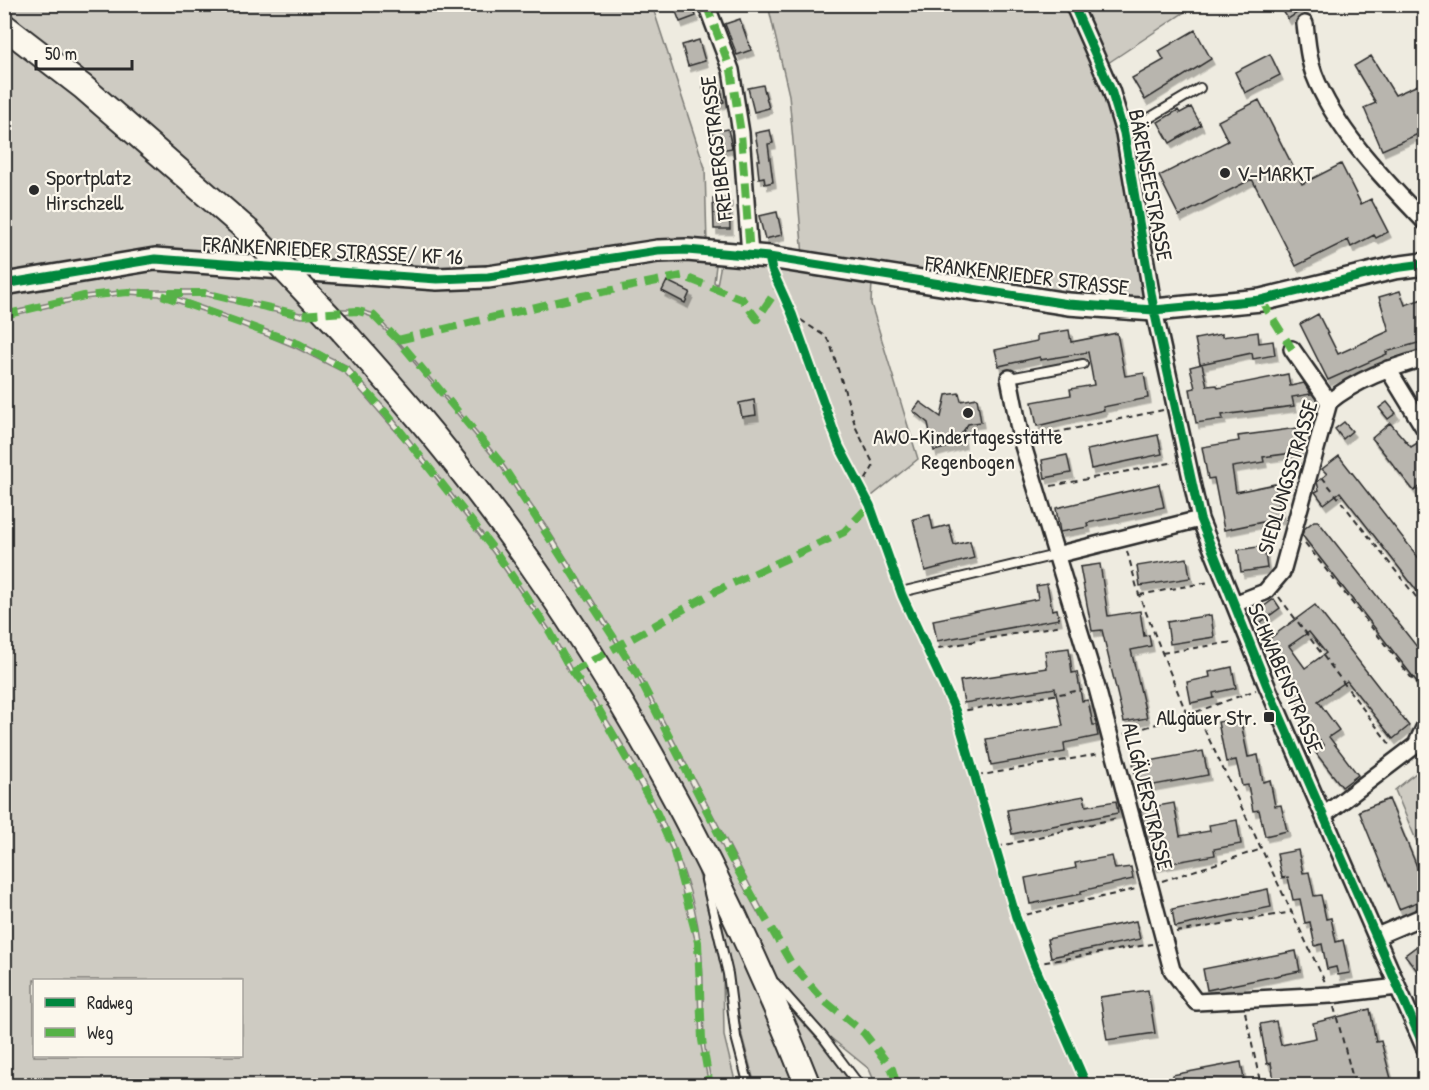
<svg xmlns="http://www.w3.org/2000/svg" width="1429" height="1090" viewBox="0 0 1429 1090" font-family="'Patrick Hand',sans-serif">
	<defs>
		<filter id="shadow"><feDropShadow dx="3" dy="5.5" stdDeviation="0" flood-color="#0004"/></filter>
	</defs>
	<rect width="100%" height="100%" fill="#eeebe0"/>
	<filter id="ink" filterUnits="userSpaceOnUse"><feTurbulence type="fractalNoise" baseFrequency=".0167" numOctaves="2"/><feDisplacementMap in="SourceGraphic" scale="12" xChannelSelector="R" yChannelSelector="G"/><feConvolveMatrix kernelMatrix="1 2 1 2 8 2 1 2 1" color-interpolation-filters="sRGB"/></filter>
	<g filter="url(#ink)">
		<path fill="#cecbc2" stroke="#7c7b76" stroke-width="1.5" fill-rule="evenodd" d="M4 5H652L705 168 707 245 487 272 297 264 254 223 5 17Z
			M768 5H1069L1097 69 1120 134 1151 305 1069 298 803 256 789 95Z
			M1077 5H1195L1105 65Z
			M4 39 77 95 265 261 5 278Z
			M717 257 714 282 717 285 722 258 769 266 776 288 791 315 838 446 866 501 899 593 951 709 974 777 1013 917 1030 965 1083 1085H876L869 1069 826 1034 761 959 695 816 413 394 343 314 358 312 372 317 397 342 499 464 635 672 730 862 760 917 765 914 636 668 548 529 501 461 375 314 357 309H338L304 273 437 285 615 261Z
			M155 264 273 272 313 312 300 313 203 290H129L84 295 5 313V289Z
			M773 266 872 281 871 304 918 459 868 499 840 445 793 314 779 287Z
			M128 294 159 296 225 319 296 348 345 373 432 473 493 553 548 633 569 673 597 710 652 809 672 852 696 943 700 1040 709 1085H5V317L84 299ZM34 980H242V1056H34Z
			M171 295H202L301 318 316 317 398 403 588 660 572 670 551 631 496 551 387 410 348 366 299 342Z
			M590 664 695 857 723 975 724 1036 736 1085H712C709 1069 704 1052 704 1036 702 1004 705 972 700 940 689 851 628 744 575 673Z
			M1422 768 1424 771V859L1395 790Z
			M717 895 801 1085H755L742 1036Z
			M784 1002 819 1041 853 1085H815Z"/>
		<path fill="#b8b5ae" stroke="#2b2b2b" stroke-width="1.5" fill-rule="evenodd" filter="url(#shadow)" d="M673 4H691L696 16 680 22Z
			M1279 4H1311L1288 19Z
			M740 19 751 50 737 55 725 24Z
			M1195 30 1211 59 1145 100 1132 78 1164 60 1159 51Z
			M699 40 705 61 688 66 682 45Z
			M1270 54 1280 75 1245 93 1235 72Z
			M1371 56 1395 95 1425 82V131L1382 150 1364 108 1376 103 1354 66Z
			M719 83 724 102 708 107 703 87Z
			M763 85 769 108 754 112 748 88Z
			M1259 100 1302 184 1341 164 1361 204 1371 199 1388 232 1376 238 1374 235 1351 247 1348 240 1296 266 1252 179 1179 216 1159 176 1228 141 1218 121Z
			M1191 107 1201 125 1170 143 1158 122 1178 110 1180 113Z
			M728 129 732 148 716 151 712 132Z
			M770 130 773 143 768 144 773 182 765 184 764 177 759 178 757 160H760L755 133Z
			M729 197 730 229H714L713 198Z
			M777 212 782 235 765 239 759 216Z
			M667 281 690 292 685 303 662 291Z
			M1400 291 1405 305 1425 298V341L1386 352 1387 354 1328 380 1300 324 1318 314 1338 354 1389 331 1379 297Z
			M1069 330 1071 342 1117 333 1125 376 1144 373 1148 398 1103 407 1104 410 1037 426 1032 402 1071 395 1070 389 1094 385 1088 352 1040 360V357L999 366 995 350 1037 341V335Z
			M1258 332 1259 343 1273 341 1275 355 1253 359 1252 353 1200 364 1195 339 1222 334V337Z
			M1202 364 1207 386 1217 385 1218 388 1288 374 1290 386 1304 383 1311 394 1292 397 1294 406 1222 415 1223 419 1196 423 1190 389 1195 388 1190 367Z
			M959 393 961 401 977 398 981 422 968 424 962 433 963 443 934 451 928 423 913 411 920 402 941 417 946 395Z
			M754 400 756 415 742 417 739 403Z
			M1387 402 1396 413 1388 419 1379 408Z
			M1344 422 1352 431 1343 439 1335 429Z
			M1390 423 1411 447 1425 438V483L1414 491 1372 438Z
			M1297 428 1300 452 1263 457 1264 462 1232 467 1236 492 1275 484 1282 518 1224 530 1214 478 1208 479 1202 447 1239 441 1238 436Z
			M1158 435 1162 454 1091 469 1087 450Z
			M1067 455 1071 473 1045 478 1042 460Z
			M1339 456 1425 566V601L1340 492 1324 504 1315 492 1319 490 1317 482 1327 474 1322 469Z
			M1159 484 1164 507 1087 523 1088 527 1060 532 1056 508Z
			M930 515 933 529 949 525 954 545 970 541 974 558 925 571 913 519Z
			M1314 521H1318L1425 657V692L1302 535 1304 529Z
			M1264 546 1267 568 1241 572 1238 550Z
			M1187 558 1190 578 1140 586 1137 566Z
			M1100 564 1108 616 1140 611 1144 636 1149 635 1151 646 1131 650 1147 718 1124 722 1102 630 1092 631 1080 567Z
			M1047 584 1052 610 1057 609 1059 619 937 641 933 620 1038 599 1036 586Z
			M1274 599 1280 608 1258 624 1252 615Z
			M1315 605 1409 726 1393 739 1347 681 1318 701 1339 730 1329 737 1358 775 1342 787 1315 752 1324 746 1302 716 1305 714 1285 683 1290 679 1265 642ZM1309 632 1326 653 1305 668 1289 646Z
			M1211 615 1214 637 1170 644 1167 622Z
			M1069 648 1072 673 1077 672 1082 701 1088 700 1093 725H1096L1098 736 1064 743 1065 752 991 765 986 739 1063 726 1055 688 964 703 960 681 1047 668 1045 651Z
			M1232 667 1236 688 1213 693 1214 698 1191 703 1187 682 1210 677 1209 672Z
			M1240 718 1248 757 1258 755 1263 782 1270 780 1275 806 1281 805 1287 831 1265 836 1259 810 1253 811 1248 785 1242 786 1236 760 1226 762 1218 722Z
			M1203 751 1208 775 1138 788 1133 764Z
			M1084 796 1086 806 1116 801 1118 813 1012 834 1007 810Z
			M1389 799 1425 886V899L1399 909 1359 811Z
			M1174 803 1180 836 1210 831 1209 825 1237 820 1241 844 1214 849 1215 855 1154 866 1140 809Z
			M1298 850 1303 873 1309 872 1314 896 1321 895 1326 919 1331 918 1336 942 1343 940 1350 973 1338 975 1336 967 1327 969 1322 944 1315 946 1310 922 1305 923 1300 899 1293 900 1288 877 1282 878 1277 854Z
			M1112 856 1115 869 1131 867 1133 879 1081 891V894L1030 904 1025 878 1076 868 1075 863Z
			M1268 889 1271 907 1175 927 1172 909Z
			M1136 921 1140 939 1051 957 1047 939Z
			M1425 940V981L1405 955Z
			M1296 951 1300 971 1207 990 1203 969Z
			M1148 990 1155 1033 1107 1040 1100 997Z
			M1370 1009 1376 1042 1381 1041 1393 1086H1275L1271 1063 1267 1064 1260 1024 1276 1021 1281 1045 1316 1038 1313 1023Z
			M1241 1062 1245 1086H1174L1172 1075Z"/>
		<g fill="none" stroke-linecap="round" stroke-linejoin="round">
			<defs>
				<path id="lane" d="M1124 133 1200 88
					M1009 378 1083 364
					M901 592 1056 555
					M706 880 728 974 736 1037 749 1086
					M775 983 823 1037 860 1086"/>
				<path id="street" d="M706 4 731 70 741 133 750 255
					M1073 4 1111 90 1124 133 1154 310 1200 519 1267 686 1424 1047
					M1305 24C1307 40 1308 58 1314 74 1336 131 1383 178 1424 221
					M1292 349 1329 402
					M1388 369 1424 428
					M1009 378 1021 439 1097 688 1172 970 1196 1002 1331 995 1397 987
					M1056 555 1200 519
					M1234 604 1265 592 1282 572 1329 402C1357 379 1390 368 1424 358
					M1324 815 1416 745 1424 728
					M1377 936 1424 916"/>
				<path id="secondary" d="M4 284 155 259 437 279 488 277 658 251 687 250 769 257 1068 304 1154 310 1261 300 1394 268 1424 264"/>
				<path id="primary" d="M4 26 83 87 247 230
					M343 331C383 376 423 421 460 469 607 655 721 865 808 1086"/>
			</defs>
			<use href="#lane" stroke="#2b2b2b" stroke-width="12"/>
			<use href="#street" stroke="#2b2b2b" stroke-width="20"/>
			<use href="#secondary" stroke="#2b2b2b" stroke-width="26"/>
			<use href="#primary" stroke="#2b2b2b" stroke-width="28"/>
			<path stroke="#2b2b2b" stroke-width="2" stroke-dasharray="6 4.5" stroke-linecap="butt" d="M792 314 826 337 831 346 856 428 874 465 861 488
				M1034 437 1163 410
				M1322 477 1424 607
				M1051 486 1175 462
				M1305 543 1424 694
				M1127 551 1139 595 1187 715
				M1139 595 1209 582
				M1279 597 1391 746
				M928 650 1062 625
				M1162 653 1233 642
				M956 712 1082 690
				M1196 712 1256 690
				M1124 734 1196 712 1325 982
				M977 776 1099 754
				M997 847 1117 818
				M1162 881 1262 849
				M1016 917 1136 889
				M1176 932 1292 912
				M1034 964 1152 944
				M1334 1007 1355 1086
				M1245 1012 1261 1086"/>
			<use href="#lane" stroke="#fbf7ec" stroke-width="8"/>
			<use href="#street" stroke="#fbf7ec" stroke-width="15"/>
			<use href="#secondary" stroke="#fbf7ec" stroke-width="21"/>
			<use href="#primary" stroke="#fbf7ec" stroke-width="24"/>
			<defs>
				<path id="primary-bridge" d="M247 230 343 331"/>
			</defs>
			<use href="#primary-bridge" stroke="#2b2b2b" stroke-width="28" stroke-linecap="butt"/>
			<use href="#primary-bridge" stroke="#fbf7ec" stroke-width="24"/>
			<path stroke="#56b246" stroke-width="8" stroke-dasharray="15 8" stroke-linecap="butt" d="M706 4 731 70 741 133 750 255
				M168 293H204L301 315 358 311 373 315 398 340 500 462 636 672 733 862 791 963 822 999 864 1033 892 1069 897 1086
				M1261 300 1292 349
				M4 315 84 296 129 292 159 294 299 344 347 370 386 413 495 551 550 632 572 672 598 708 655 809 674 852 698 942 702 1040 710 1086
				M398 340 582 296 682 276 742 299 757 319 778 288
				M572 672 716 591 844 532 870 505"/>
			<defs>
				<path id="cycleway" d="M1073 4 1111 90 1124 133 1154 310 1200 519 1267 686 1424 1047
					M769 257 772 270 792 314 839 446 870 505 902 595 956 712 1016 917 1034 964 1087 1086
					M4 284 155 259 437 279 488 277 658 251 687 250 769 257 1068 304 1154 310 1261 300 1394 268 1424 264"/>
			</defs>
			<use href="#cycleway" stroke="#fbf7ec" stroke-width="13"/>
			<use href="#cycleway" stroke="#00873e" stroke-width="9"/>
		</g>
	</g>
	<g fill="#2b2b2b" stroke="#fbf7ec" stroke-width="2">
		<circle cx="1225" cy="173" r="6"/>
		<circle cx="34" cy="190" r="6"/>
		<circle cx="968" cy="413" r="6"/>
		<rect x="1263" y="711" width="12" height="12" rx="3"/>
	</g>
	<g text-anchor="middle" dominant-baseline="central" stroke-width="4.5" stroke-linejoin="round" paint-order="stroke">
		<g font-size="22" fill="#2b2b2b" stroke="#fbf7ec">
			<text transform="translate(716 148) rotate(-97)">FREIBERGSTRASSE</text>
			<text transform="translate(1151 185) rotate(79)">BÄRENSEESTRASSE</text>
			<text transform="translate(333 250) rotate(3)">FRANKENRIEDER STRASSE/ KF 16</text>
			<text transform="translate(1027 275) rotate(7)">FRANKENRIEDER STRASSE</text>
			<text transform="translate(1287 477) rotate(-73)">SIEDLUNGSSTRASSE</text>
			<text transform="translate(1286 678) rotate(67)">SCHWABENSTRASSE</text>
			<text transform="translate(1148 796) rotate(76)">ALLGÄUERSTRASSE</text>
		</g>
		<g font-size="22" fill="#2b2b2b" stroke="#fbf7ec" text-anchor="start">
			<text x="1237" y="173">V-MARKT</text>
			<text x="46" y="177">Sportplatz<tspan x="46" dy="25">Hirschzell</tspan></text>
			<text x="968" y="436" text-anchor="middle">AWO-Kindertagesstätte<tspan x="968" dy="25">Regenbogen</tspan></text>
			<text x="1257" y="717" text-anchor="end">Allgäuer Str.</text>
		</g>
	</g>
	<rect width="1429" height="1090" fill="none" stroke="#fbf7ec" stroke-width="24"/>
	<rect x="12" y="12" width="1405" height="1066" fill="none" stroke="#2b2b2b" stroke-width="2" filter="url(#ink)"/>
	<rect x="33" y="979" width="210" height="78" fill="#fbf7ec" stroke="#a8a59f" stroke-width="1.5"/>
	<rect x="45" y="998" width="30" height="9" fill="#00873e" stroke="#a8a59f" stroke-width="1.5"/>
	<text x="87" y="1009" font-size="18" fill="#2b2b2b">Radweg</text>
	<rect x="45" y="1028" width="30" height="9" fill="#56b246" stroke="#a8a59f" stroke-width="1.5"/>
	<text x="87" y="1039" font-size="18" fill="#2b2b2b">Weg</text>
	<path d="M36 60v9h96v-9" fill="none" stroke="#2b2b2b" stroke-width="3"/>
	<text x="45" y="60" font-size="18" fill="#2b2b2b" stroke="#fbf7ec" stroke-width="4.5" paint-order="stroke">50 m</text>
</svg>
